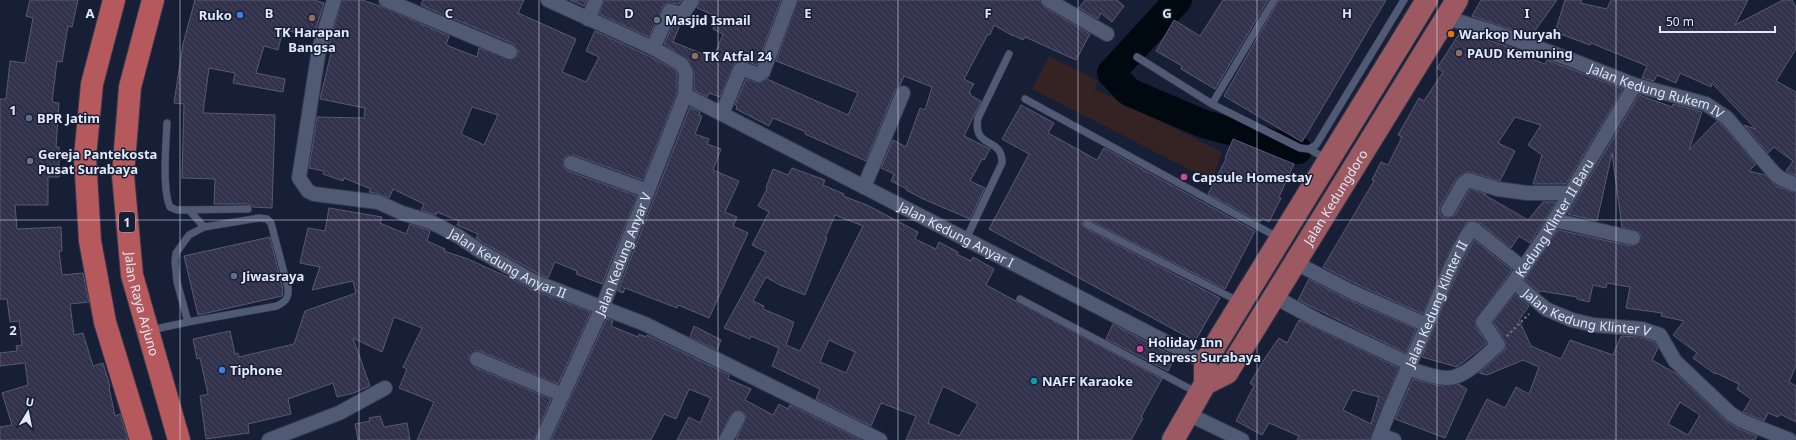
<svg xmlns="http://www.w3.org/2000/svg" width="1796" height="440" viewBox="0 0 1796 440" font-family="'Noto Sans',sans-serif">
	<defs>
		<pattern id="building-back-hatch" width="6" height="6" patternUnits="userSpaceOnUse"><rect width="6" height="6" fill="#32324c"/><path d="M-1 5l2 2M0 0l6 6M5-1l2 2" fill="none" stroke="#46465e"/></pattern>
	</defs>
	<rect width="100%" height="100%" fill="#171f36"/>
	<path fill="#352222" d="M1049 56 1098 81 1095 89 1222 152 1212 181 1032 89Z"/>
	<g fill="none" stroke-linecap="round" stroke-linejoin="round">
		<path stroke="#000810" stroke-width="28" d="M1178 0 1111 73 1129 92 1204 124 1298 150"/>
	</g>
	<path fill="url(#building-back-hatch)" stroke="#595975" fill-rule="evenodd" d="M30 0H78L72 27 68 26 62 62 57 61 52 102 59 103 56 147H59V177H48V205H15L17 229 61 227 62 251H59L62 275 83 273 89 302 70 304 74 335 83 333 93 366 103 363 110 386 109 387 115 416 120 414 128 440H0V427L12 425 2 393 28 385 25 363 0 366V353L17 351 16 346 22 345 19 321 10 322 7 299H0V99H6L10 61 25 63 33 18 26 16Z
		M195 0H314L324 3 313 38 283 29 278 50 264 46 256 73 285 79 283 92 233 83 235 73 209 68 203 113 275 115 272 208 253 207 248 204H214L215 179 182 178 184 104 174 103 183 44Z
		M342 0H362L380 6 449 36 446 45 477 57 479 48 511 60 515 58 518 55V51L514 44 421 5 423 0H524L518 13 576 39 562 72 586 82 599 57 586 51 595 31 649 56 675 70 677 74V93L643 180 574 155 566 156 563 160 564 168 568 171 637 196 602 284 576 274 577 271 555 262 548 278 537 273 482 242 476 238 478 234 457 225 459 221 437 212 436 215 421 210 424 204 393 189 389 198 379 194 369 192 371 189 344 178 343 181 323 174 324 171 309 168 317 117 364 118 365 108 320 99 332 49 328 48ZM472 107 498 115 484 145 461 134Z
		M570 0H587L584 6Z
		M604 0H682L679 4 668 3 664 5 649 37 599 14Z
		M700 0H781L757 65 745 61 734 64 720 97 709 93 707 97 694 90V72L688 60 664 44 675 21 681 22 673 42 713 58 723 34 713 29 718 17 697 8Z
		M798 0H1040L1044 7 1090 34 1076 60 1025 37 1023 40 1013 35V36L994 25 990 35 988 34 964 79 974 84 969 92 971 93 970 95 981 101 964 136 990 149 984 160 982 159 970 181 985 188 970 219 921 198 906 190 907 189 891 181 894 174 881 168 893 140 906 147 920 108 925 110 932 87 904 76 900 85 895 90 866 161 805 134 806 132 773 118 769 126 736 109 737 106 735 105 746 79 760 83 767 79 848 115 858 93 776 61Z
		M1085 0H1117L1124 6 1112 22 1101 13 1098 19 1079 8Z
		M1223 0H1268L1215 89 1181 69 1182 66 1156 51 1174 20 1200 36Z
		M1279 0H1386L1302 142 1224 96Z
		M1481 0H1557L1531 36 1472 16Z
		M1565 0H1582L1580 3 1607 9 1611 0H1748L1735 25 1783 0H1792L1796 7V49L1776 81 1796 92V176L1786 171 1793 161 1774 147 1768 153 1744 125 1756 129 1712 83 1711 87 1680 73 1676 83 1657 75 1654 81 1642 78 1647 66 1591 43 1590 45 1555 32Z
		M1461 31 1521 51 1519 54 1545 64 1547 60 1623 89 1566 184H1533L1542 155 1528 145 1541 125 1515 117 1498 143 1515 151 1500 181 1470 172H1466L1457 178 1440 206V214L1444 218H1448L1455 215 1470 189 1486 194H1483L1528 220 1543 202H1556L1530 243 1519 236 1511 248 1480 223 1470 221 1466 223 1450 250 1423 314 1354 283 1323 267 1374 181 1372 180 1381 162 1388 165 1402 137 1398 135 1419 98 1424 101 1443 72 1437 68Z
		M1639 95 1672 107 1673 104 1702 112 1689 150 1717 121 1721 124 1756 164 1749 171 1765 175 1776 186 1796 193V366L1789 382 1796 386V422L1780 414 1778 417 1768 413 1764 421 1743 412 1751 399 1737 389 1739 384 1716 373 1715 374 1693 358 1697 353 1673 335 1684 321 1661 316 1662 313 1626 308 1630 287 1607 283 1606 288 1593 285 1589 302 1577 299V297L1541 291 1539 292 1525 280 1558 230 1631 246 1639 243 1641 236 1639 232 1622 227 1612 153 1597 221 1568 214Z
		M1021 105 1054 123 1048 133 1097 160 1104 148 1255 231 1225 289 1089 220 1083 221 1082 225 1085 228 1220 298 1195 341 989 229 1029 154 1002 139Z
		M690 107 700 112 699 115 702 116 695 134 709 139 707 144 721 149 713 170 739 181 725 212 737 217 733 226 748 233 709 318 678 305 677 308 625 288 623 293 618 291Z
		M1233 139 1294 164 1279 197 1281 198 1269 222 1262 218 1260 222 1208 194 1226 159 1225 158Z
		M792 168 825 180 823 185 844 194 843 196 867 205 918 232 915 239 936 249 939 242 958 252 957 254 971 261 973 257 994 269 986 285 1162 379 1141 417 1143 418 1131 440H906L916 416 881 403 871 426 816 399 820 389 772 366 779 348 751 336 750 339 724 328 766 252 752 245 769 212 758 206 767 189 766 188 773 169 788 175ZM835 215 863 226 800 351 786 345 794 322 763 309 764 306 753 301 766 277 780 285 805 295 827 238H825ZM829 340 855 352 846 373 820 362ZM943 386 978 404 959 436 928 423Z
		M329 208 382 217 380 223 406 234 410 224 428 230 430 231 427 241 445 249 444 251 468 259 514 280 530 289 591 312 558 384 480 351H476L469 355V360L474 367 551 399 534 440H417L434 402 399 388 407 369 403 367 422 328 394 317 382 352 353 338 370 386 354 393 337 397 333 383 288 399 291 414 248 424 249 433 206 439 200 396 208 394 200 358 197 359 193 339 230 331 235 354 238 353 239 357 294 344 305 311 356 293 353 281 312 290 320 267 300 263 308 228 325 231Z
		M270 237 283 290 282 296 198 315 184 256Z
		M1474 240 1512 270 1475 321 1476 327 1487 343 1457 367 1422 357 1459 269Z
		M1309 279 1347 299 1416 329 1406 353 1298 300Z
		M1515 294 1529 306 1519 320 1531 346 1561 359 1570 340 1613 355 1621 336 1640 337 1654 342 1658 348 1652 360 1677 374 1726 421 1739 429 1757 436 1755 440H1466L1487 399 1505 408 1516 387 1529 394 1539 367 1523 360 1487 375 1479 373 1506 349 1505 341 1493 322ZM1680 402 1700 415 1688 435 1668 424Z
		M607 318 613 321 611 326 638 337 639 334 646 337 647 335 729 375 728 379 751 389 745 400 773 415 779 404 788 409 790 405 861 440H736L746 418 745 413 738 410 731 414 718 440H677L689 417 700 423 711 398 689 389 676 419 664 414 651 440H551Z
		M1299 320 1399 368 1370 440H1297L1299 436 1269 423 1262 435 1236 421 1254 386 1250 383 1265 358 1279 338 1287 343ZM1353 390 1379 397 1371 424 1343 410Z
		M1113 324 1175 357 1168 371 1106 339Z
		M694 326 721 340 717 350 690 337Z
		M1413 379 1441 386 1458 384 1467 389 1445 438 1395 419Z
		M380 416 384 427 407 423 410 440H358L355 424 370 421 369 418Z"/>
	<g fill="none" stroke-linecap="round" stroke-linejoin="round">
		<defs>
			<path id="service" d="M1137 57 1212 104 1300 148 1309 149 1316 145 1404 0
				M1025 99 1279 238
				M1212 104 1274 0
				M167 123C166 143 162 190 170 207L177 210 248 209
				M1309 149 1327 159
				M189 210 204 227
				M1087 224 1240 302
				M966 239 1002 163C1003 136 972 150 978 118L1009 54
				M1020 299 1198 393
				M151 330 188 322 277 306C286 301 289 298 288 288L271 223 267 219 259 218 204 227 189 235 176 253 175 262 177 282 188 322"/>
			<g id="minor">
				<path id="s1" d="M334 0 319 49 299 178 308 191 314 194 378 202 402 213 431 222 458 236 477 249 533 281 645 324 880 440"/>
				<path d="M386 0 510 52"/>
				<path d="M1048 0 1107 34"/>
				<path id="s2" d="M1447 18 1494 32 1569 59 1635 85 1706 104 1727 118 1774 173 1780 178 1796 185"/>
				<path d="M588 19 596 0"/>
				<path d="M653 48 670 11 683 14 692 0"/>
				<path id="s3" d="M685 95 1211 365"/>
				<path d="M722 114 740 70 743 69 759 75 763 72 790 0"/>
				<path d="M571 163 648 191"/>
				<path d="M864 187 903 93"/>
				<path d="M1448 210 1463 184 1468 180 1498 189 1527 193H1570"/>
				<path d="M1554 220 1633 238"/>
				<path d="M1296 263 1350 291 1427 325"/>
				<path id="s4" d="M1514 282 1546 309 1572 320 1594 325 1642 329 1660 335 1675 361 1731 414 1742 421 1790 440"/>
				<path d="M1275 297 1317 320 1410 364"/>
				<path d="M477 359 563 395"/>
				<path id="s5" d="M1407 369C1420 371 1434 378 1447 378 1466 378 1484 356 1498 345L1483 322 1514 282 1543 239 1635 85"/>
				<path d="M1188 414 1242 440"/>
				<path d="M1380 435 1394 440"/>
				<path d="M269 440 339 413 385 388"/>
				<path id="s6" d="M542 440 602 308 685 95 686 72 681 64 653 48 548 0"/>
				<path d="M726 440 738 418"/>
				<path id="s7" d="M1378 440C1392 401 1411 363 1427 325 1441 293 1451 260 1470 231L1472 229 1475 230 1523 268"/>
			</g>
			<g id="primary">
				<path id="s8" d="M1205 384 1227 373 1457 0"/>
				<path d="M1173 440 1205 384V362L1427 0"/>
			</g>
			<g id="trunk">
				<path d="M114 0 92 84 85 157 90 241 105 322 141 440"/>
				<path id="s9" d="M153 0 130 87 123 175 132 275 179 440"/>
			</g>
		</defs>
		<use href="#service" stroke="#35394c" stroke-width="8"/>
		<use href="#minor" stroke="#35394c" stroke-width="16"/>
		<use href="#primary" stroke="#35394c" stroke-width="24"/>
		<use href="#trunk" stroke="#35394c" stroke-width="24"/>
		<path stroke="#6e7689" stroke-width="2.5" stroke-dasharray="2 3" stroke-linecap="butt" d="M1507 336 1529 314"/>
		<use href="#service" stroke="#505a74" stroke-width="7"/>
		<use href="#minor" stroke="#505a74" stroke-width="14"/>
		<use href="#primary" stroke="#9d5962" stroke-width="22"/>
		<use href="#trunk" stroke="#b6595c" stroke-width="22"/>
	</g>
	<path fill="none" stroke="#e1e8f7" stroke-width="1" stroke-opacity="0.55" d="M180 0V440M359 0V440M539 0V440M718 0V440M898 0V440M1078 0V440M1257 0V440M1437 0V440M1616 0V440M0 220H1796"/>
	<g fill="#3f7fe0" stroke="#171f36" stroke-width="1.5">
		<circle cx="240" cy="15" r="4"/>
		<circle cx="222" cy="370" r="4"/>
	</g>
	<g fill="#8d6e63" stroke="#171f36" stroke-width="1.5">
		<circle cx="312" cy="18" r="4"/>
		<circle cx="1459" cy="53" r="4"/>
		<circle cx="695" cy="56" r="4"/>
	</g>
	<g fill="#6b7280" stroke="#171f36" stroke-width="1.5">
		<circle cx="657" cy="20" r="4"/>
		<circle cx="30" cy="161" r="4"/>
	</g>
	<circle fill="#e8710a" stroke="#171f36" stroke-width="1.5" cx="1451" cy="34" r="4"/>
	<g fill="#5c6f8a" stroke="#171f36" stroke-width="1.5">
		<circle cx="29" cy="118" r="4"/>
		<circle cx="234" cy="276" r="4"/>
	</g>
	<g fill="#d1479c" stroke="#171f36" stroke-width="1.5">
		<circle cx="1184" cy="177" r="4"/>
		<circle cx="1140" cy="349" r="4"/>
	</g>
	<circle fill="#0f9aa8" stroke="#171f36" stroke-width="1.5" cx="1034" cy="381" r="4"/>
	<g text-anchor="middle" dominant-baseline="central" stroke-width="3" stroke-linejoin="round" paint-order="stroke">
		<rect fill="#171f36" stroke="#a4acbd" stroke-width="1" x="119" y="212" width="16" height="20" rx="3"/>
		<g font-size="12" font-weight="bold" fill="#e1e8f7">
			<text x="127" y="222">1</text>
		</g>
		<g font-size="13" font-weight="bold" fill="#e1e8f7" stroke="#171f36" text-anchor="start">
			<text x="232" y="15" text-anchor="end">Ruko</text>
			<text x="665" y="20">Masjid Ismail</text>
			<text x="312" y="32" text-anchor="middle">TK Harapan<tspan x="312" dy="15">Bangsa</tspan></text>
			<text x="1459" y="34">Warkop Nuryah</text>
			<text x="1467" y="53">PAUD Kemuning</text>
			<text x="703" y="56">TK Atfal 24</text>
			<text x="37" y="118">BPR Jatim</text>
			<text x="38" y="154">Gereja Pantekosta<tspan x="38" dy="15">Pusat Surabaya</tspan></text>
			<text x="1192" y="177">Capsule Homestay</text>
			<text x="242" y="276">Jiwasraya</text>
			<text x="1148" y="342">Holiday Inn<tspan x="1148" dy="15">Express Surabaya</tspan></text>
			<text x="230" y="370">Tiphone</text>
			<text x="1042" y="381">NAFF Karaoke</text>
		</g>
		<g font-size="13" fill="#e1e8f7" stroke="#171f36">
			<text stroke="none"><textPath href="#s2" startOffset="222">Jalan Kedung Rukem IV</textPath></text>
			<text stroke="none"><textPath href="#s8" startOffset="231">Jalan Kedungdoro</textPath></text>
			<text stroke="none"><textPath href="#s5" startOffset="257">Kedung Klinter II Baru</textPath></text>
			<text stroke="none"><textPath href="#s3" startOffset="305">Jalan Kedung Anyar I</textPath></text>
			<text stroke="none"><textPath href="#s6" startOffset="203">Jalan Kedung Anyar V</textPath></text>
			<text stroke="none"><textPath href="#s1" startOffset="413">Jalan Kedung Anyar II</textPath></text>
			<text stroke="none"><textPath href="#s9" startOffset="309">Jalan Raya Arjuno</textPath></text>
			<text stroke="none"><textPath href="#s7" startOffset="148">Jalan Kedung Klinter II</textPath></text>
			<text stroke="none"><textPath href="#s4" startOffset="82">Jalan Kedung Klinter V</textPath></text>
		</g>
	</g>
	<g font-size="13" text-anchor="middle" font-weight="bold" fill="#e1e8f7" stroke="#171f36" stroke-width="3" stroke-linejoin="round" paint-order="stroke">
		<text x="90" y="18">A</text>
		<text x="269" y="18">B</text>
		<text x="449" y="18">C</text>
		<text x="629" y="18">D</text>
		<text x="808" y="18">E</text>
		<text x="988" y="18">F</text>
		<text x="1167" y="18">G</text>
		<text x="1347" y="18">H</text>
		<text x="1527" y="18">I</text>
		<text x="13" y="115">1</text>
		<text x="13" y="335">2</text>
	</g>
	<g transform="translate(28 412) rotate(10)" stroke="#171f36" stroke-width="3" paint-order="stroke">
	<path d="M0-3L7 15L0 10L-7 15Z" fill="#e1e8f7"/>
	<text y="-6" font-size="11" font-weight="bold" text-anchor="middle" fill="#e1e8f7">U</text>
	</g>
	<path d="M1660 26v6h115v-6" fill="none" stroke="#e1e8f7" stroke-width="2"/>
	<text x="1666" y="26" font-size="12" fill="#e1e8f7" stroke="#171f36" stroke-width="3" paint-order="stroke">50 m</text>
</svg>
